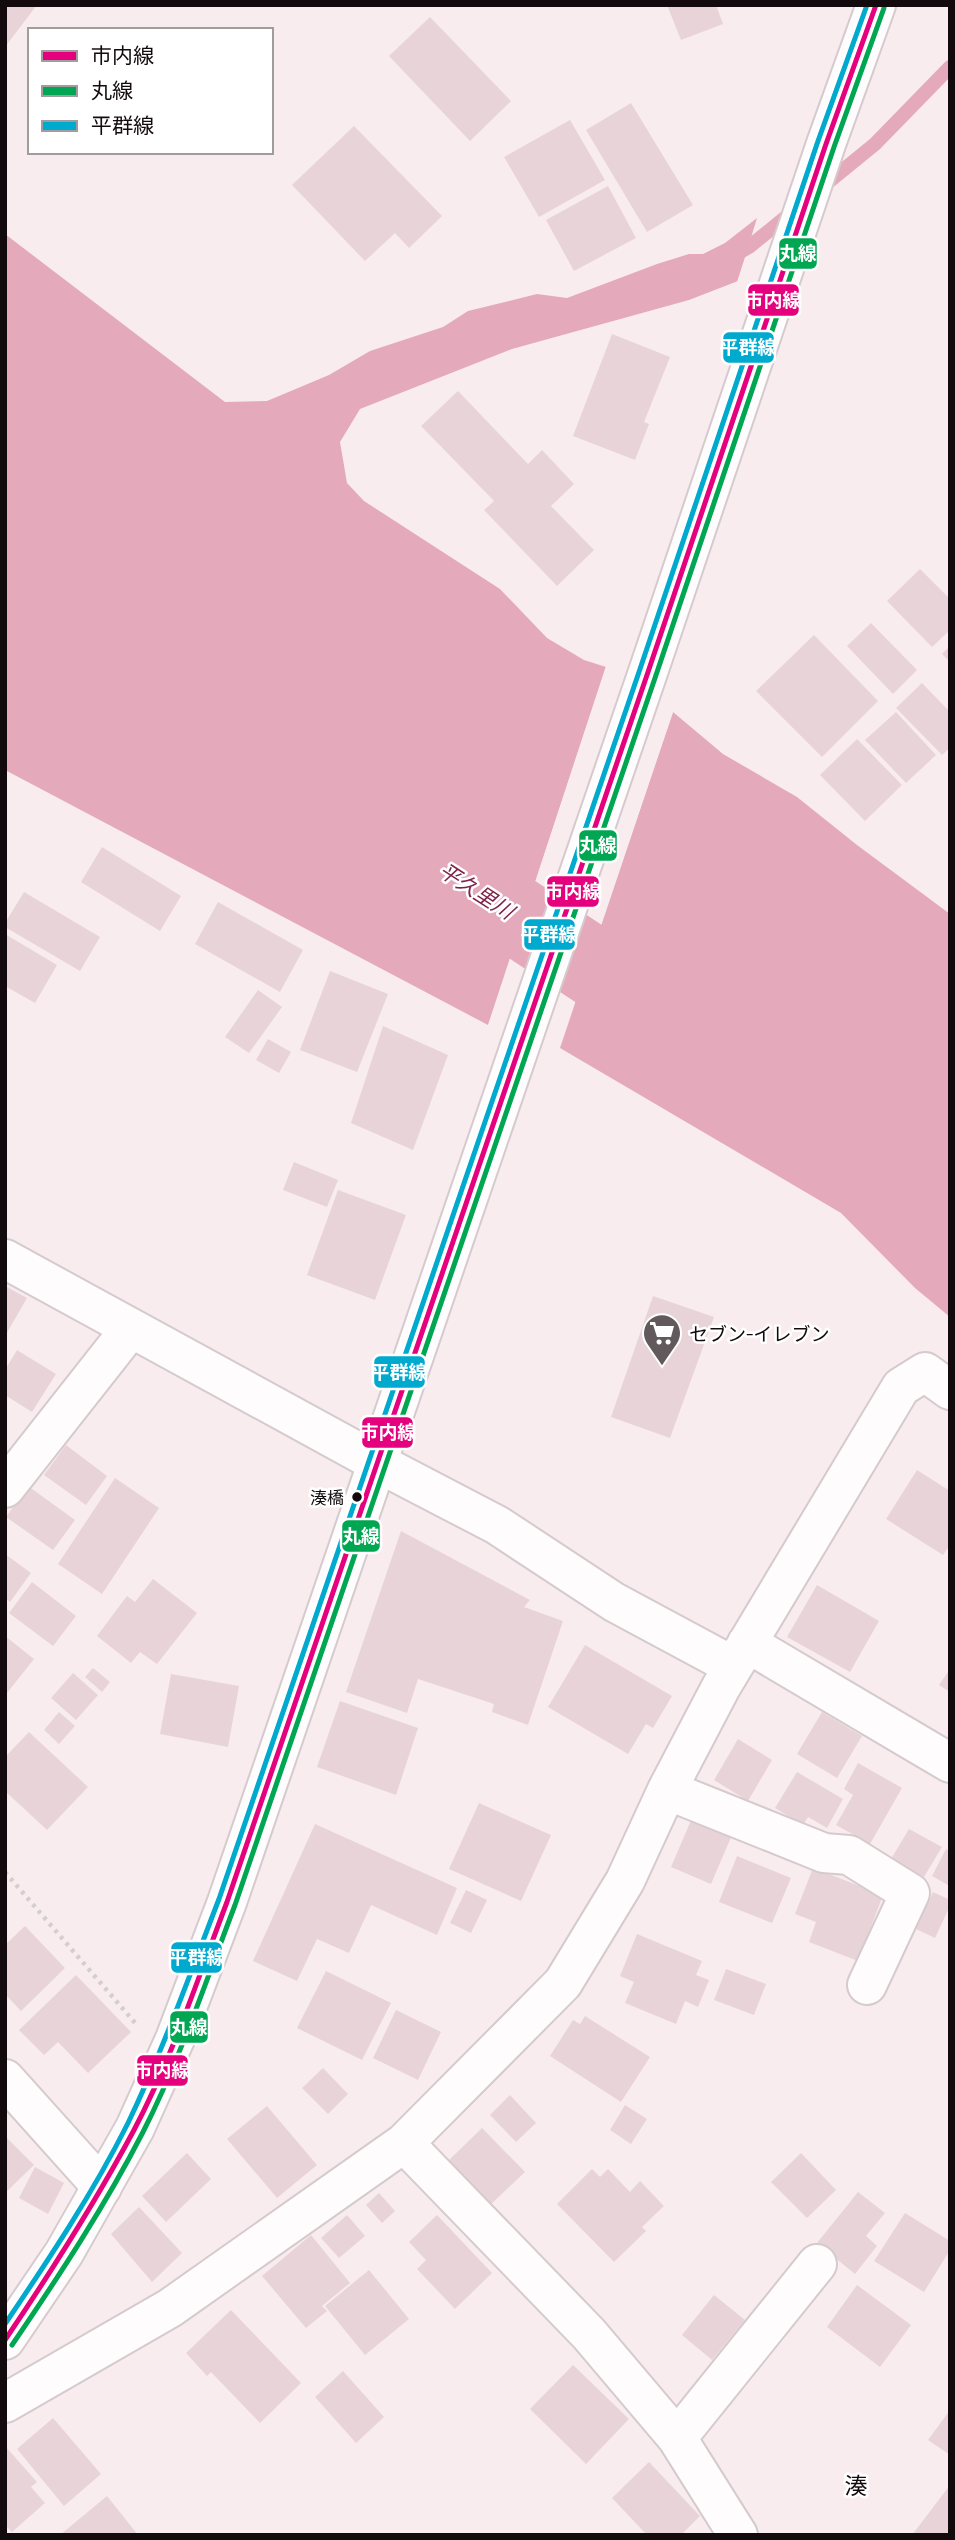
<svg xmlns="http://www.w3.org/2000/svg" width="955" height="2540" viewBox="0 0 955 2540" font-family="Barlow,'Noto Sans JP',sans-serif">
	<rect width="100%" height="100%" fill="#f8ecef"/>
	<path fill="#e4aabc" d="M757 218 738 281 689 300 512 349 360 409 340 442 347 483 364 501 500 589 547 638 584 660 606 667 488 1025 5 770V234L225 402 267 401 329 375 370 351 443 327 468 311 537 294 567 298 657 264 689 254H703L725 243Z
		M673 712 723 754 797 797 857 845 950 914V1317L915 1288 841 1213 560 1048Z"/>
	<path fill="#f8ecef" d="M759 215 761 219 741 282 736 285Z
		M607 663 609 668 491 1026 487 1029Z
		M672 709H674L558 1051 556 1047Z"/>
	<g fill="none" stroke-linecap="round" stroke-linejoin="round">
		<path stroke="#e4aabc" stroke-width="14" d="M821 188 875 144 950 67
			M733 256 749 247 792 212"/>
		<path stroke="#e4aabc" stroke-width="79" d="M432 860 680 1024"/>
	</g>
	<path fill="#e8d3d9" d="M5 5H37L5 47Z
		M667 5H716L723 24 681 40Z
		M430 17 511 101 470 141 389 56Z
		M631 103 693 205 647 232 586 130Z
		M570 120 605 180 539 217 504 157Z
		M354 126 442 216 409 248 395 233 365 261 292 185Z
		M608 186 636 238 574 271 546 220Z
		M612 334 670 357 644 422 649 424 635 460 573 436Z
		M458 391 528 464 542 450 574 484 551 506 594 550 557 586 484 510 494 501 421 426Z
		M920 569 950 599V630L932 647 887 601Z
		M871 623 917 670 893 694 847 646Z
		M814 635 878 701 822 757 756 691Z
		M950 646V662L942 654Z
		M922 683 950 712V748L942 755 896 708Z
		M896 712 936 755 906 783 865 740Z
		M857 739 902 785 865 821 820 775Z
		M102 847 181 896 160 931 81 882Z
		M24 892 100 937 80 971 5 927V923Z
		M218 902 303 950 280 992 195 944Z
		M5 934 57 965 35 1003 5 986Z
		M330 971 388 994 357 1072 300 1050Z
		M258 990 282 1007 249 1053 225 1037Z
		M383 1026 448 1055 413 1150 351 1123Z
		M268 1039 291 1052 279 1073 256 1060Z
		M294 1162 338 1180 327 1207 283 1190Z
		M338 1190 406 1215 375 1300 307 1275Z
		M5 1286 27 1298 5 1336Z
		M653 1296 714 1317 670 1438 611 1417Z
		M17 1350 56 1374 32 1412 5 1395V1370Z
		M66 1445 107 1476 86 1505 44 1475Z
		M917 1470 950 1491V1545L943 1555 886 1519Z
		M115 1478 159 1508 102 1594 58 1564Z
		M28 1486 75 1520 53 1550 6 1517Z
		M401 1531 530 1600 524 1607 563 1621 528 1725 492 1712 494 1704 418 1679 407 1713 346 1692Z
		M5 1554 31 1573 10 1602 5 1598Z
		M153 1579 197 1613 157 1664 140 1652 131 1663 97 1636 127 1596 135 1602Z
		M32 1582 76 1616 53 1646 9 1613Z
		M817 1585 879 1621 850 1672 787 1637Z
		M5 1636 34 1659 7 1693 5 1692Z
		M585 1645 672 1696 653 1728 646 1724 628 1754 548 1707Z
		M93 1668 110 1682 102 1692 85 1677Z
		M950 1669V1692L939 1685Z
		M73 1673 98 1695 76 1720 51 1698Z
		M171 1674 239 1686 228 1747 160 1734Z
		M340 1701 418 1728 396 1795 317 1767Z
		M59 1712 75 1726 59 1744 44 1730Z
		M822 1712 862 1736 837 1778 797 1754Z
		M29 1732 88 1787 47 1830 5 1791V1757Z
		M738 1739 772 1760 748 1801 714 1780Z
		M858 1763 902 1788 870 1844 836 1825 853 1795 844 1789Z
		M797 1772 843 1799 827 1828 808 1817 803 1825 775 1808Z
		M479 1803 551 1835 521 1901 449 1869Z
		M692 1818 732 1835 711 1884 671 1867Z
		M315 1824 457 1888 437 1935 371 1905 349 1953 317 1939 297 1981 253 1961Z
		M909 1829 942 1847 924 1877 891 1859Z
		M946 1849 950 1851 948 1885 932 1876Z
		M737 1856 791 1878 772 1923 719 1902Z
		M813 1868 883 1895 858 1961 809 1942 816 1922 795 1914Z
		M466 1890 487 1900 471 1933 450 1923Z
		M933 1892 950 1900V1906L935 1938 916 1929Z
		M25 1926 65 1968 21 2011 5 1994V1945Z
		M637 1934 702 1961 696 1975 709 1980 698 2007 685 2001 676 2024 625 2003 634 1982 620 1976Z
		M726 1969 766 1984 754 2015 714 2000Z
		M326 1971 391 2003 362 2060 297 2028Z
		M76 1975 131 2032 88 2073 58 2042 44 2055 19 2030Z
		M396 2010 441 2032 418 2080 373 2058Z
		M585 2016 650 2057 621 2102 550 2056 573 2020 580 2024Z
		M323 2068 348 2094 328 2114 302 2088Z
		M510 2095 536 2123 516 2142 490 2115Z
		M625 2105 647 2119 631 2144 610 2130Z
		M267 2106 317 2165 277 2198 227 2139Z
		M482 2128 525 2172 489 2206 447 2162Z
		M5 2136 34 2165 5 2193Z
		M187 2153 211 2179 166 2222 142 2196Z
		M801 2153 836 2190 807 2218 771 2182Z
		M35 2167 64 2183 48 2214 19 2198Z
		M592 2169 600 2177 608 2169 630 2192 640 2181 664 2206 642 2227 646 2231 614 2262 557 2204Z
		M858 2192 885 2213 866 2236 877 2246 855 2274 817 2243Z
		M379 2193 395 2211 382 2223 366 2205Z
		M139 2207 182 2253 152 2282 111 2234Z
		M905 2213 950 2241V2250L924 2292 874 2261Z
		M347 2215 365 2236 339 2258 321 2238Z
		M437 2215 492 2273 455 2309 417 2269 426 2260 409 2242Z
		M311 2235 350 2283 322 2306 327 2311 306 2328 262 2276Z
		M369 2270 409 2319 365 2355 325 2306Z
		M857 2285 911 2325 880 2367 827 2327Z
		M714 2295 745 2320 712 2360 682 2335Z
		M231 2310 301 2383 260 2423 211 2372 207 2376 186 2353Z
		M573 2365 629 2419 586 2464 530 2409Z
		M343 2371 384 2417 356 2443 315 2397Z
		M950 2410V2455L928 2440Z
		M53 2418 101 2474 64 2506 17 2449Z
		M5 2446 37 2482 31 2487 45 2503 12 2532 5 2525Z
		M649 2462 700 2516 681 2535H647L612 2498Z
		M950 2485V2535H912Z
		M107 2496 138 2535H60Z"/>
	<g fill="none" stroke-linecap="round" stroke-linejoin="round">
		<defs>
			<path id="street" d="M5 1259 378 1463 497 1525 614 1602 733 1666
				M5 1488 131 1328
				M747 1643 950 1763
				M667 1790 824 1853 849 1855 910 1893 867 1985
				M5 2079 102 2187
				M404 2143 589 2334 677 2438 738 2535
				M5 2403 170 2308 404 2143 563 1983 625 1881 667 1790 721 1687 901 1387 925 1372 950 1390
				M677 2438 817 2264"/>
			<path id="secondary" d="M5 2340 64 2253 135 2128 175 2039 227 1902 647 675 826 144 876 5"/>
		</defs>
		<use href="#street" stroke="#d5cacd" stroke-width="42"/>
		<use href="#secondary" stroke="#d5cacd" stroke-width="42"/>
		<path stroke="#d3ced0" stroke-width="4.5" stroke-dasharray="3.5 5" stroke-linecap="butt" d="M5 1872 136 2024"/>
		<use href="#street" stroke="#fefcfd" stroke-width="38"/>
		<use href="#secondary" stroke="#fefcfd" stroke-width="38"/>
		<defs>
			<path id="bus-1" d="M5 2340C51 2272 95 2203 134 2130 172 2058 198 1978 227 1902L647 675 826 144 876 5"/>
			<path id="bus-2" d="M12 2345C59 2276 105 2206 143 2132 180 2059 206 1981 235 1905L655 678 834 147 884 8"/>
			<path id="bus-3" d="M5 2324C49 2259 93 2193 128 2123 163 2050 190 1974 219 1899L639 672 818 141 867 5"/>
		</defs>
		<use href="#bus-1" stroke="#fff" stroke-width="10"/>
		<use href="#bus-2" stroke="#fff" stroke-width="10"/>
		<use href="#bus-3" stroke="#fff" stroke-width="10"/>
		<use href="#bus-1" stroke="#e5007d" stroke-width="5"/>
		<use href="#bus-2" stroke="#00a651" stroke-width="5"/>
		<use href="#bus-3" stroke="#00a9ce" stroke-width="5"/>
	</g>
	<defs>
		<symbol id="supermarket-pin" viewBox="-11 -11 22 30"><path d="M0 17L-7.5 6A9.5 9.5 0 1 1 7.5 6Z" fill="#62595c" stroke="#fff"/><path d="M-6-5.5h2.5l.6 2H6L4.5 2H-2.5L-4.4-4H-6ZM-1.5 3.2a1.3 1.3 0 1 0 .1 0ZM3 3.2a1.3 1.3 0 1 0 .1 0Z" fill="#fff"/></symbol>
	</defs>
	<g fill-rule="evenodd">
		<use href="#supermarket-pin" x="640" y="1311" width="44" height="60"/>
	</g>
	<circle fill="#120a0d" stroke="#fff" stroke-width="2.5" cx="357" cy="1497" r="6"/>
	<g text-anchor="middle" dominant-baseline="central" stroke-width="5" stroke-linejoin="round" paint-order="stroke">
		<g font-size="17" fill="#120a0d" stroke="#fff" text-anchor="end">
			<text x="344" y="1497">湊橋</text>
		</g>
		<g font-size="19" fill="#120a0d" stroke="#fff" text-anchor="start">
			<text x="689" y="1333">セブン-イレブン</text>
		</g>
		<g font-size="21" font-style="italic" fill="#7e2249" stroke="#fff">
			<text transform="translate(477 890) rotate(33)">平久里川</text>
		</g>
		<g font-size="23" fill="#120a0d" stroke="#fff">
			<text x="856" y="2485">湊</text>
		</g>
	</g>
	<g stroke="#fff" stroke-width="2.5">
		<rect x="778" y="237" width="40" height="33" rx="7" fill="#00a651"/>
		<rect x="747" y="283" width="53" height="34" rx="7" fill="#e5007d"/>
		<rect x="722" y="331" width="53" height="33" rx="7" fill="#00a9ce"/>
		<rect x="578" y="829" width="40" height="33" rx="7" fill="#00a651"/>
		<rect x="546" y="875" width="54" height="33" rx="7" fill="#e5007d"/>
		<rect x="523" y="918" width="53" height="33" rx="7" fill="#00a9ce"/>
		<rect x="373" y="1355" width="53" height="34" rx="7" fill="#00a9ce"/>
		<rect x="361" y="1416" width="53" height="33" rx="7" fill="#e5007d"/>
		<rect x="341" y="1519" width="40" height="34" rx="7" fill="#00a651"/>
		<rect x="170" y="1941" width="53" height="33" rx="7" fill="#00a9ce"/>
		<rect x="169" y="2010" width="40" height="34" rx="7" fill="#00a651"/>
		<rect x="136" y="2054" width="53" height="33" rx="7" fill="#e5007d"/>
	</g>
	<g font-size="19" text-anchor="middle" font-weight="bold" fill="#fff">
		<text x="798" y="260">丸線</text>
		<text x="773" y="307">市内線</text>
		<text x="748" y="354">平群線</text>
		<text x="598" y="852">丸線</text>
		<text x="573" y="898">市内線</text>
		<text x="549" y="941">平群線</text>
		<text x="399" y="1379">平群線</text>
		<text x="388" y="1439">市内線</text>
		<text x="361" y="1543">丸線</text>
		<text x="197" y="1964">平群線</text>
		<text x="189" y="2034">丸線</text>
		<text x="162" y="2077">市内線</text>
	</g>
	<rect width="955" height="2540" fill="none" stroke="#120a0d" stroke-width="14"/>
	<rect x="28" y="28" width="245" height="126" fill="#ffffff" stroke="#a09d9e" stroke-width="2"/>
	<rect x="42" y="51" width="35" height="10" fill="#e5007d" stroke="#a09d9e" stroke-width="2"/>
	<text x="91" y="63" font-size="21" fill="#120a0d">市内線</text>
	<rect x="42" y="86" width="35" height="10" fill="#00a651" stroke="#a09d9e" stroke-width="2"/>
	<text x="91" y="98" font-size="21" fill="#120a0d">丸線</text>
	<rect x="42" y="121" width="35" height="10" fill="#00a9ce" stroke="#a09d9e" stroke-width="2"/>
	<text x="91" y="133" font-size="21" fill="#120a0d">平群線</text>
</svg>
